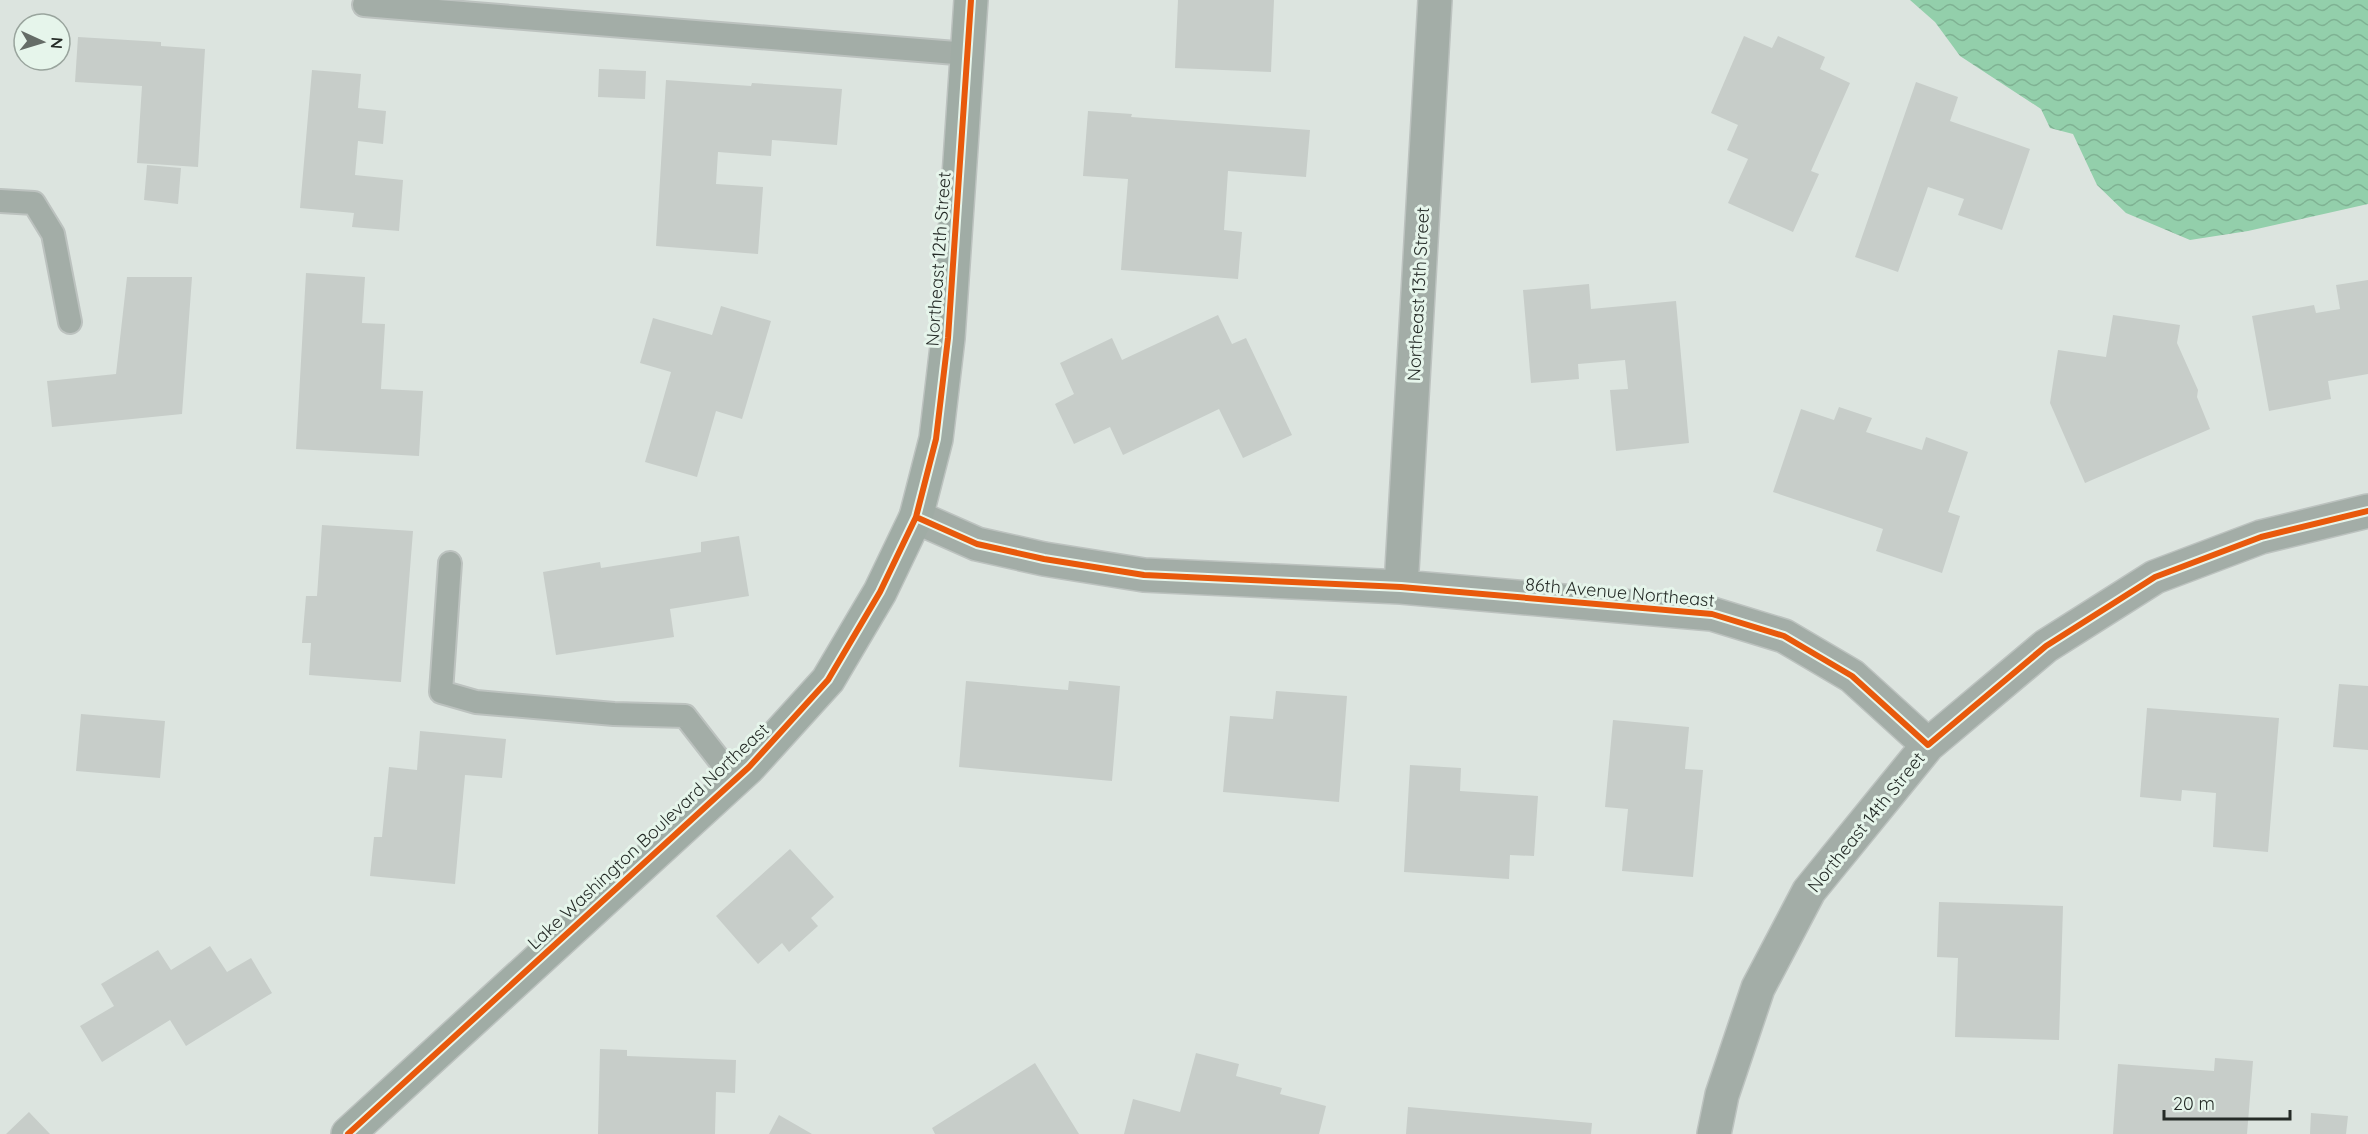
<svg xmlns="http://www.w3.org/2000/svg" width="2368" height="1134" viewBox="0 0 2368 1134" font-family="Quicksand,sans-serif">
	<defs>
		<pattern id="water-waves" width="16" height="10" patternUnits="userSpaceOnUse" patternTransform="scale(1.5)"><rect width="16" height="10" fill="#93cfab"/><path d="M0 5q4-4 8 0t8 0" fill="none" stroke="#7fb293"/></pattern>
	</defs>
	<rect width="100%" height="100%" fill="#dce4df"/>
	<path fill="url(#water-waves)" d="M1910 0H2368V204L2248 231 2190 240 2126 213 2097 185 2073 134 2050 128 2041 109 1960 56 1935 22Z"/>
	<path fill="#c7cdc9" d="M1178 0H1274L1271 72 1175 68Z
		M1744 36 1772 48 1778 36 1825 57 1820 69 1850 83 1811 171 1819 174 1793 232 1728 203 1748 159 1727 150 1738 125 1711 113Z
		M78 37 161 42V46L205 49 198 167 137 163 142 86 75 82Z
		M599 69 646 71 645 99 598 97Z
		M312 70 361 74 358 108 386 111 383 144 358 141 355 175 403 180 399 231 352 227 354 213 300 208Z
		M666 80 751 86 752 83 842 89 837 145 772 140 771 156 718 152 716 184 763 187 758 254 656 246Z
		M1916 82 1958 97 1950 121 2030 149 2002 230 1958 215 1964 199 1928 187 1898 272 1855 257Z
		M1088 111 1132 114 1131 117 1310 130 1306 177 1228 171 1224 230 1242 232 1238 279 1121 270 1128 179 1083 176Z
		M147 165 181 168 178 204 144 200Z
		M306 273 365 277 362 323 385 324 381 389 423 391 419 456 296 449Z
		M127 277H192L182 414 52 427 47 381 116 374Z
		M2368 280V374L2328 381 2331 399 2269 411 2252 316 2314 305 2316 313 2340 309 2336 285Z
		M1589 284 1591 309 1676 301 1689 443 1616 451 1610 390 1628 389 1625 360 1578 364 1579 379 1531 383 1523 290Z
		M721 306 771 321 742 419 716 411 697 477 645 462 671 372 640 363 653 318 712 335Z
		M1218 315 1232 344 1246 338 1292 435 1243 458 1219 409 1123 455 1110 427 1074 444 1055 404 1074 394 1060 363 1112 338 1122 360Z
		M2113 315 2180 325 2177 343 2198 390 2197 397 2210 429 2085 483 2050 403 2058 350 2106 357Z
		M1839 407 1872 418 1866 432 1922 450 1926 437 1968 452 1948 512 1960 516 1942 573 1876 551 1883 529 1773 492 1801 409 1834 420Z
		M322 525 413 531 401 682 309 675 311 643H302L306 596H317Z
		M739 536 749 596 670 609 674 637 556 655 543 572 600 562 601 568 701 552V542Z
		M966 681 1068 690 1069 681 1120 686 1112 781 959 767Z
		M2339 684 2368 686V750L2333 747Z
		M1276 691 1347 696 1339 802 1223 792 1230 716 1273 719Z
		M2147 708 2279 718 2268 852 2213 847 2216 793 2182 790 2181 801 2140 797Z
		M81 714 165 721 160 778 76 771Z
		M1613 720 1689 727 1685 769 1703 770 1693 877 1622 871 1628 809 1605 807Z
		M420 731 506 739 502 778 465 775 455 884 370 876 374 837H382L389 767 417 770Z
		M1410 765 1461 768 1460 791 1538 796 1534 856 1510 855 1509 879 1404 872Z
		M790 849 834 897 811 918 818 926 789 952 782 943 758 964 716 916Z
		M1939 902 2063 906 2059 1040 1955 1037 1958 958 1937 957Z
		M210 946 227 972 251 958 272 993 186 1046 170 1020 102 1062 80 1026 114 1006 101 984 158 950 171 970Z
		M600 1049 627 1050V1056L736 1060 735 1093 716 1092 715 1134H598Z
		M1196 1053 1239 1064 1236 1076 1282 1088 1280 1094 1326 1106 1319 1134H1124L1133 1099 1180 1112Z
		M2215 1058 2253 1061 2247 1134H2113L2118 1064 2214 1071Z
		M1035 1063 1079 1134H935L932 1128Z
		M1408 1107 1592 1123 1591 1134H1406Z
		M29 1112 50 1134H6Z
		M2311 1113 2348 1116 2346 1134H2310Z
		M779 1115 812 1134H769Z"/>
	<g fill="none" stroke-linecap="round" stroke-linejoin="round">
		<defs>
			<path id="lane" d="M364 5 968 54
				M0 201 34 203 53 234 70 322
				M450 563 441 692 476 702 614 714 685 716 735 780"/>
			<path id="street" d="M916 517 977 544 1044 559 1144 575 1401 587 1712 614 1784 636 1852 676 1928 745 2046 646 2155 577 2261 537 2368 511
				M1401 587 1435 0
				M1714 1134 1722 1095 1758 988 1809 891 1928 745"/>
			<path id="secondary" d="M348 1134 749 767 828 680 880 592 916 517 936 439 948 338 971 0"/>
		</defs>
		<use href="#lane" stroke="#bcc2bf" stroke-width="26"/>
		<use href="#street" stroke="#bcc2bf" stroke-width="36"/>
		<use href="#secondary" stroke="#bcc2bf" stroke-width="36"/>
		<use href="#lane" stroke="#a3ada7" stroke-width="22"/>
		<use href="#street" stroke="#a3ada7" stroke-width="33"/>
		<use href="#secondary" stroke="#a0aca5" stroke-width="33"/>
		<defs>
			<path id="cycleway" d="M916 517 977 544 1044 559 1144 575 1401 587 1712 614 1784 636 1852 676 1928 745 2046 646 2155 577 2261 537 2368 511
				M348 1134 749 767 828 680 880 592 916 517 936 439 948 338 971 0"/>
		</defs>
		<use href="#cycleway" stroke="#e6f5eb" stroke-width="10"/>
		<use href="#cycleway" stroke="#e8590c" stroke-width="6"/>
	</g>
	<g text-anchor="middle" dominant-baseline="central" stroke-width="6" stroke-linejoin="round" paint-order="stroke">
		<g font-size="18" fill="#252b27" stroke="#e6f5eb">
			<text transform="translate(938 259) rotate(-86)">Northeast 12th Street</text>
			<text transform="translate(1418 294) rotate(-87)">Northeast 13th Street</text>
			<text transform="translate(1620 592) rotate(5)">86th Avenue Northeast</text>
			<text transform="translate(1866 822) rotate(-51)">Northeast 14th Street</text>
			<text transform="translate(648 836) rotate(-43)">Lake Washington Boulevard Northeast</text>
		</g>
	</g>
	<g transform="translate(42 42) rotate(94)"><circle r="28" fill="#e6f5eb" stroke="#99a49d" stroke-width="1.5"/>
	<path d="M0-4.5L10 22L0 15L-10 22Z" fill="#656c67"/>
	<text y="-9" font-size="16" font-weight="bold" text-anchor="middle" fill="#252b27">N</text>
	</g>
	<path d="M2164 1110v9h126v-9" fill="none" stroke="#252b27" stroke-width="3"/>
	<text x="2173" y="1110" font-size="18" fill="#252b27" stroke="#e6f5eb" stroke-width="4.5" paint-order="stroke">20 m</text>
</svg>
